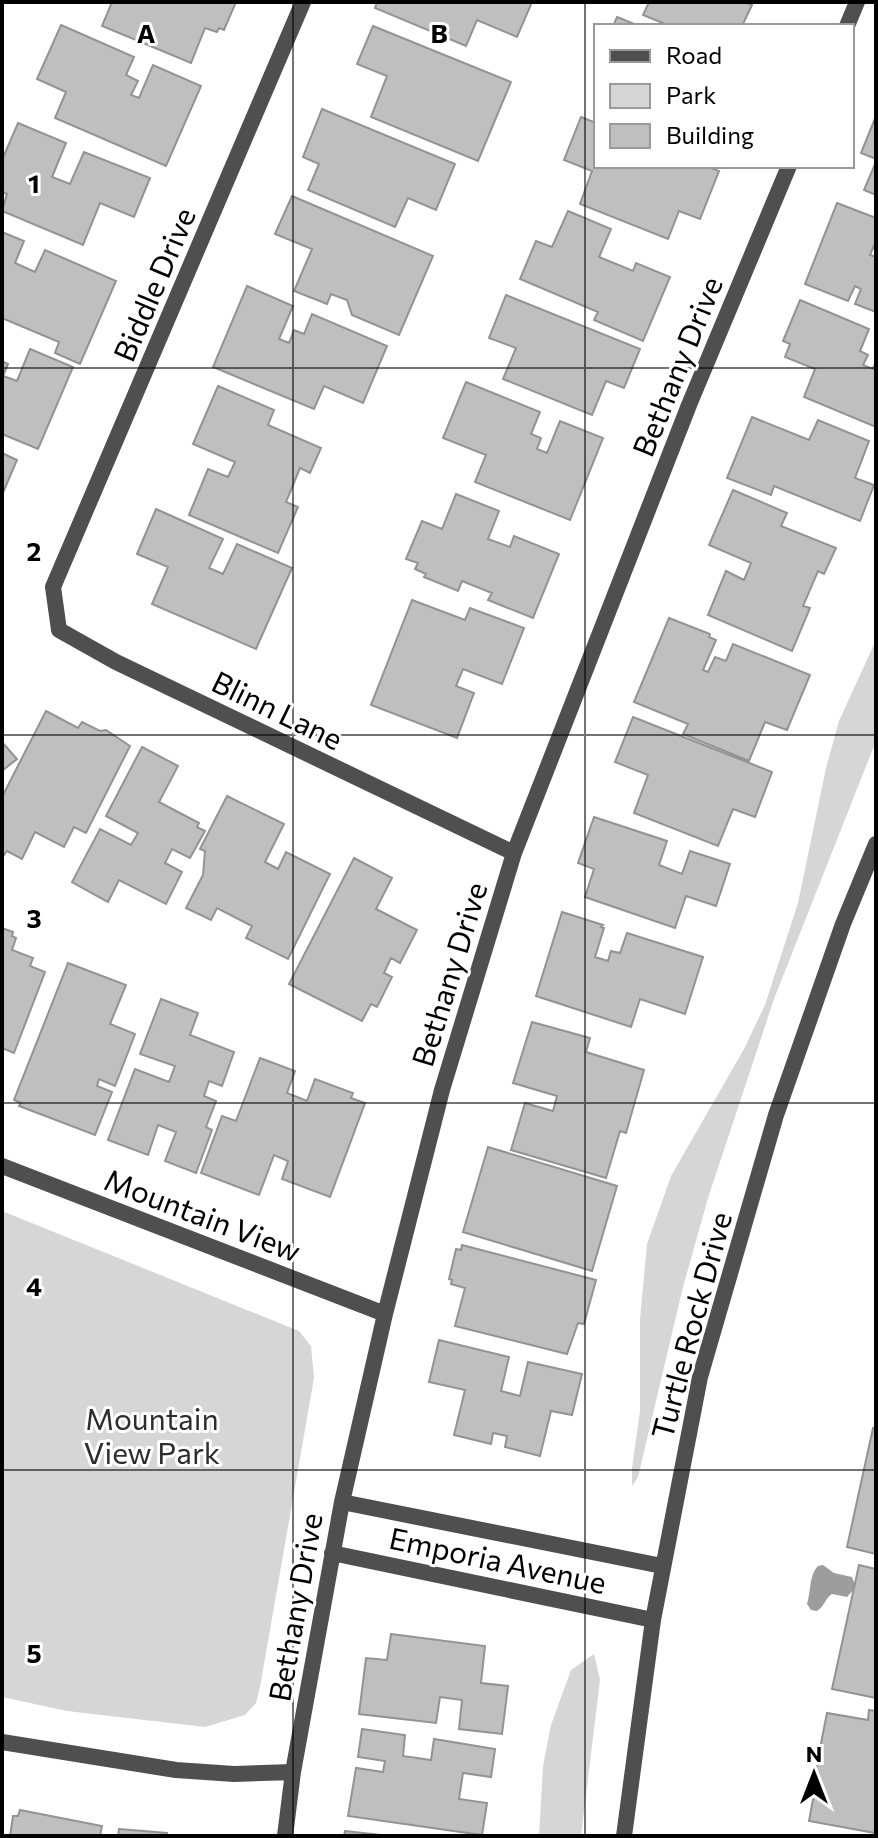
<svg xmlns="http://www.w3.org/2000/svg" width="878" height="1838" viewBox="0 0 878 1838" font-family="Commissioner,sans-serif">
	<rect width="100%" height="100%" fill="#fff"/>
	<path fill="#d6d6d6" d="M876 640V741L774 999 708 1198 683 1287 638 1477 632 1486V1468L640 1411V1319L647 1244 671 1176 744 1049 765 1005 798 903 826 768 839 721Z
		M2 1211 299 1331 311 1346 314 1378 260 1687 256 1703 245 1715 205 1727 67 1711 2 1697Z
		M594 1654 600 1680 581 1836H539L543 1766 551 1725 571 1670Z"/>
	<path fill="#9d9d9d" d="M823 1565 834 1573 852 1577 856 1587 847 1597 832 1594C825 1598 825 1606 817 1611L811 1610 807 1604C811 1592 809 1575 818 1566Z"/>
	<path fill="#bfbfbf" stroke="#939393" stroke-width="2" d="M112 2H236L224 30 219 28 217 32 205 28 191 63 102 26Z
		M377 2H532L517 37 477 20 466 46 375 8Z
		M649 2H744L752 5 742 26H670L643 15Z
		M617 17 639 26H613Z
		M61 25 134 57 126 75 138 81 131 95 139 98 153 65 201 86 166 166 55 118 66 92 37 79Z
		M373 26 511 82 478 161 371 117 387 76 357 64Z
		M322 109 455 164 436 210 408 198 395 227 308 190 319 164 303 157Z
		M876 116V159L861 153Z
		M581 117 596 123V166H706L719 171 700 219 679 211 668 239 580 204 592 171 564 160Z
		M18 123 66 143 52 177 70 184 84 152 150 178 134 217 100 203 83 245 2 211 7 194 2 192V160Z
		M876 162V195L864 190Z
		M292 196 433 256 399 335 352 315 347 300 331 294 327 304 294 291 312 249 275 234Z
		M837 203 876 218V241L870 255 876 257V312L855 304 861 289 855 286 848 301 805 284Z
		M568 211 611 229 599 257 633 271 636 263 670 277 643 341 594 320 598 312 520 279 536 241 552 247Z
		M2 232 24 241 15 263 35 272 45 250 116 281 80 364 55 353 59 342 2 318Z
		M247 286 293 306 279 339 289 343 294 330 304 334 312 314 387 346 363 403 324 386 314 409 213 367Z
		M506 295 640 349 624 388 606 381 592 415 503 379 516 348 489 338Z
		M800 300 869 329 860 351 868 355 863 365 873 369 876 361V427L804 397 815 369 785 357 790 344 783 341Z
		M30 349 73 367 38 449 2 434V361L8 364 3 376 17 381Z
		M466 382 540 412 531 434 541 438 537 449 547 453 560 421 603 438 570 520 475 482 486 455 443 438Z
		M218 386 274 410 268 425 321 448 310 473 300 468 286 502 298 507 278 553 189 515 208 469 228 477 235 462 193 444Z
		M752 417 809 440 818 420 869 441 855 478 874 485 860 521 774 486 771 495 727 478Z
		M2 453 17 460 2 495Z
		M733 490 787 513 781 526 836 548 824 574 818 571 803 606 810 608 792 651 708 615 726 571 744 580 751 563 709 545Z
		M456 494 499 511 488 539 510 547 514 536 559 554 533 618 488 600 492 593 462 581 458 591 424 577 426 574 415 569 418 563 406 559 422 521 442 529Z
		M156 509 223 539 209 568 223 574 237 544 292 568 256 649 152 604 168 567 137 554Z
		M412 600 465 620 470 608 524 628 502 684 463 669 456 686 474 693 457 738 371 705Z
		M669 618 710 634 709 637 716 640 703 670 708 672 715 657 726 661 733 644 810 675 787 730 765 722 749 761 683 734 688 724 634 702Z
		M46 711 78 728 82 722 100 731 106 730 130 746 86 833 74 827 64 847 35 832 22 859 7 851 4 855 2 854V797Z
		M633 717 772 772 755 817 733 809 718 846 634 813 648 775 615 762Z
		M2 742 17 759 2 771Z
		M142 747 178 766 159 802 199 823 197 827 205 831 190 858 172 849 165 863 182 872 166 904 119 880 108 902 72 882 100 829 131 845 138 833 106 816Z
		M227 796 284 824 265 862 278 869 286 852 330 874 288 959 246 938 252 926 217 908 211 920 186 908 203 875 205 851 200 849Z
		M594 817 667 841 659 865 682 874 690 851 730 864 716 906 686 896 675 928 585 897 594 869 578 863Z
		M354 858 392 878 376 909 417 930 400 963 391 958 384 973 392 977 377 1007 371 1004 362 1021 289 984Z
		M562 912 603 925 601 927 604 928 595 957 608 961 611 951 620 953 627 933 703 957 685 1014 640 999 631 1027 536 996Z
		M2 928 13 932 12 936 16 938 12 950 33 958 30 966 45 972 14 1053 2 1048Z
		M68 963 126 985 110 1024 135 1034 115 1086 99 1079 97 1086 112 1092 95 1135 19 1106 21 1103 14 1100Z
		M161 999 198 1013 190 1035 234 1052 222 1086 209 1081 204 1096 216 1101 206 1127 212 1130 196 1173 165 1161 176 1132 158 1125 148 1155 108 1140 135 1069 169 1082 175 1066 140 1054Z
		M532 1022 590 1038 586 1052 644 1070 626 1133 620 1131 606 1178 511 1150 525 1103 553 1111 557 1096 513 1083Z
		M260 1058 295 1071 287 1093 307 1101 315 1079 353 1093 351 1098 365 1103 330 1197 282 1179 288 1161 274 1155 259 1195 201 1173 222 1116 236 1121Z
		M488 1147 617 1186 592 1271 463 1232Z
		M462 1245 596 1280 584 1324 578 1323 567 1354 455 1326 465 1288 451 1284 452 1280 449 1279 456 1249 461 1250Z
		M439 1340 509 1357 501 1391 520 1396 528 1362 582 1374 572 1415 551 1411 540 1456 505 1447 507 1436 493 1433 491 1444 454 1435 465 1390 429 1382Z
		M873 1428 876 1429V1554L847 1547Z
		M859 1565 876 1569V1698L832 1689Z
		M391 1634 485 1646 481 1683 508 1686 502 1734 459 1729 462 1700 440 1697 436 1723 359 1714 366 1658 387 1660Z
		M869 1710 876 1711 875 1833 809 1821 814 1794H811L827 1713 868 1720Z
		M362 1729 405 1735 403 1756 431 1760 434 1739 495 1749 491 1777 463 1773 459 1799 487 1803 482 1835 348 1816 356 1768 383 1772 385 1761 358 1757Z
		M20 1810 102 1826 100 1836H10L13 1816H18Z
		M119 1829 167 1833V1836H118Z
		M345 1831 390 1836H344Z"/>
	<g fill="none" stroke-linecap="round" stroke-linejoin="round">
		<path stroke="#4f4f4f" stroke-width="16" d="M303 2 53 587 59 630 116 662 514 853
			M847 26 857 2
			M2 1166 385 1314
			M342 1502 662 1566
			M332 1553 653 1620
			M2 1742 176 1770 234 1774 293 1772
			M285 1836 293 1772 342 1502 385 1314 442 1090 514 853 689 405 789 166"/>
		<path stroke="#4f4f4f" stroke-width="16" d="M624 1836 653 1620 700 1377 776 1115 843 924 876 844"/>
	</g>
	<path fill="none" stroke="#000" stroke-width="2" stroke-opacity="0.55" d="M293 2V1836M585 2V1836M2 368H876M2 735H876M2 1103H876M2 1470H876"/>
	<g text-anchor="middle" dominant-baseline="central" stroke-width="6" stroke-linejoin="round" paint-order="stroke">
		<g font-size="30" fill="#000" stroke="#fff">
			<text transform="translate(153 284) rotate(-67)">Biddle Drive</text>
			<text transform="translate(676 366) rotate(-68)">Bethany Drive</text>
			<text transform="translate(278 709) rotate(26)">Blinn Lane</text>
			<text transform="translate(448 974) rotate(-73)">Bethany Drive</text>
			<text transform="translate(203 1214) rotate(21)">Mountain View</text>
			<text transform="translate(690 1325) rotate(-75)">Turtle Rock Drive</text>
			<text transform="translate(498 1559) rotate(12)">Emporia Avenue</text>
			<text transform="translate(294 1607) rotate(-80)">Bethany Drive</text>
		</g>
		<g font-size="30" fill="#2d2d2d" stroke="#fff">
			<text x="152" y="1417">Mountain<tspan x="152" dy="34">View Park</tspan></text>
		</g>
	</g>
	<g font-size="26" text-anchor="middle" font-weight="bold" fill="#000" stroke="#fff" stroke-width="6" stroke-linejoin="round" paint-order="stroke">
		<text x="146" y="43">A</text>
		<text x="439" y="43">B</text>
		<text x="34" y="193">1</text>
		<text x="34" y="561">2</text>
		<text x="34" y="928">3</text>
		<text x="34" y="1296">4</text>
		<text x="34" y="1663">5</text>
	</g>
	<rect width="878" height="1838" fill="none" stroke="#000000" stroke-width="8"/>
	<rect x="594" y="24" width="260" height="144" fill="#ffffff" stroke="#999999" stroke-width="2"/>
	<rect x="610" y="50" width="40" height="12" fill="#4f4f4f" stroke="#999999" stroke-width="2"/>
	<text x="666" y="64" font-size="24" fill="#000000">Road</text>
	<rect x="610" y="84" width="40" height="24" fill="#d6d6d6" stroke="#999999" stroke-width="2"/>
	<text x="666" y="104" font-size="24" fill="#000000">Park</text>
	<rect x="610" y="124" width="40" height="24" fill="#bfbfbf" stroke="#999999" stroke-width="2"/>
	<text x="666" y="144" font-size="24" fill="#000000">Building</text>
	<g transform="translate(814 1774)" stroke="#ffffff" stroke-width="6" paint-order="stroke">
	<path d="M0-6L14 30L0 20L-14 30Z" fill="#000000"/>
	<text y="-12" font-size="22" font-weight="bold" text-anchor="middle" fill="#000000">N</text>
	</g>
</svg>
